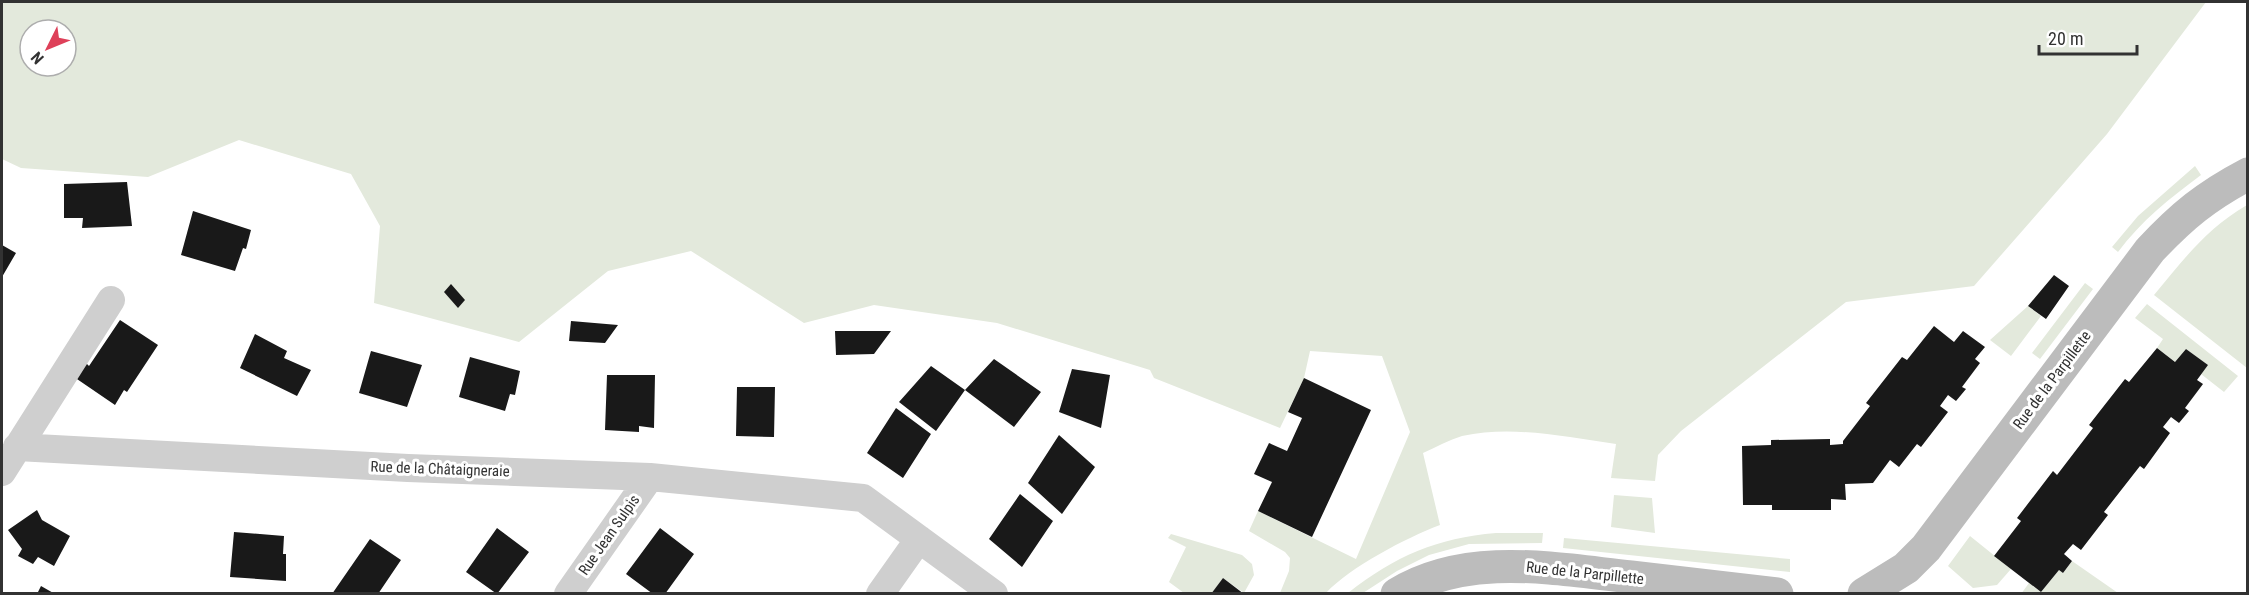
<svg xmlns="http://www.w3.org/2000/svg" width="2249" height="595" viewBox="0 0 2249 595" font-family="'Roboto Condensed',sans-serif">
	<rect width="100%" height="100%" fill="#fff"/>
	<path fill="#e3e9dc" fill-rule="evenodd" d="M2 2H2206L2107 134 1974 286 1846 302 1681 431 1658 455 1655 481 1611 478 1616 444C1565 437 1513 425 1462 436 1449 440 1436 447 1423 453L1440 525C1406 538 1350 567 1326 593H1280L1289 571 1290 558 1285 552 1249 531 1258 511 1356 559 1410 432 1382 356 1310 351 1304 378 1280 428 1154 378 1150 370 997 323 874 305 804 323 691 251 608 271 519 342 374 303 380 226 351 174 239 140 148 177 21 168 2 159ZM30 30H66V66H30Z
		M2195 166 2201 175C2170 198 2141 221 2118 252L2112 247 2138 216Z
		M2247 205V368L2154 295C2185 258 2205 230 2247 205Z
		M2085 283 2093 289 2040 359 2032 353Z
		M2147 304 2238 376 2224 392 2201 374 2208 365 2186 349 2175 362 2157 348 2163 339 2135 318Z
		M2028 306 2041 316 2011 356 1990 340Z
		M1614 495 1652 498 1655 533 1611 527Z
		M1496 533H1543L1542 543 1469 544 1429 555 1397 571 1363 593H1348C1395 556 1437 538 1496 533Z
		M1171 534 1242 555 1252 564 1254 575 1244 593 1223 578 1212 593H1184L1169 582 1186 547 1168 538Z
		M1970 536 2011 569 1997 585 1973 588 1948 566Z
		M1564 538 1790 559V572L1563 548Z
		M2072 561 2118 593 2021 594 2029 583 2041 592 2059 570 2063 573Z"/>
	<path fill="#191919" d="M127 182 132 226 82 228 83 218H64V184Z
		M193 211 251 230 246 249 243 248 235 271 181 255Z
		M2 245 16 253 2 277Z
		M2054 275 2069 286 2046 319 2028 306Z
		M451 284 465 300 458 308 444 292Z
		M120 320 158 345 127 392 124 390 115 405 74 377 85 362 89 366Z
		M571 321 618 325 605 343 569 341Z
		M1934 326 1954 342 1963 331 1985 347 1975 359 1980 363 1962 387 1966 389 1956 401 1948 395 1940 406 1948 412 1921 447 1917 444 1899 467 1890 460 1873 483 1845 484 1846 500 1831 499V510H1772V505H1743L1742 446 1771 445V440L1830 439V445L1843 444V441L1870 406 1866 403 1902 357 1907 360Z
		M835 331H891L874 354 836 355Z
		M255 334 287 351 284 358 311 370 297 396 240 368Z
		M2157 348 2175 362 2186 349 2208 365 2197 380 2203 384 2185 408 2189 411 2179 423 2171 417 2163 427 2170 433 2144 469 2140 466 2104 512 2108 515 2081 550 2073 544 2064 554 2072 561 2063 573 2059 570 2041 592 1994 556 2021 521 2017 518 2053 471 2057 475 2093 428 2089 425 2125 379 2129 382Z
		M371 351 422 365 407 407 359 393Z
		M470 357 520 371 515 395 510 394 505 411 459 397Z
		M994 359 1041 392 1014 427 965 390Z
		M931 366 965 390 936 431 899 402Z
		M1072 369 1110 375 1101 428 1059 412Z
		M607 375H655L654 428 639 426V432L605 430Z
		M1304 378 1371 410 1312 537 1258 511 1272 482 1254 474 1269 443 1287 451 1302 418 1288 412Z
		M737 387H775L774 437 736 436Z
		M896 408 931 434 903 478 867 453Z
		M1059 435 1095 467 1062 514 1028 483Z
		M1020 494 1053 521 1022 567 989 539Z
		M37 510 42 520 70 536 54 566 38 557 33 564 18 556 22 549 8 530Z
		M497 528 529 552 497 594 466 572Z
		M660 528 694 554 665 594H653L626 574Z
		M234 532 284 536 283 554H286V581L230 577Z
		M370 539 401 560 378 594H332Z
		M1223 578 1244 594H1211Z
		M41 586 55 594H37Z"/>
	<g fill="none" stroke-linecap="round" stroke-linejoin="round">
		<path stroke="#cfcfcf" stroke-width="28" d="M17 447 408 468 650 477 863 498 994 594
			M2 472 111 300
			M568 594 650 477
			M880 594 919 539"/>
		<path stroke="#bcbcbc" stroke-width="33" d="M1397 594C1467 551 1555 569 1631 577 1680 583 1729 588 1777 594
			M1864 594 1906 568 1926 548 2150 250C2182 216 2206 196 2248 174"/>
	</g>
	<g text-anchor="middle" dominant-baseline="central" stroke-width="6" stroke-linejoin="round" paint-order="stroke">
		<g font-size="15" fill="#323232" stroke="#fff">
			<text transform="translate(2052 380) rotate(-53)">Rue de la Parpillette</text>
			<text transform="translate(440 469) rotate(2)">Rue de la Châtaigneraie</text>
			<text transform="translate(609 535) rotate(-55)">Rue Jean Sulpis</text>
			<text transform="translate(1585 573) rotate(6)">Rue de la Parpillette</text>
		</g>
	</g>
	<rect width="2249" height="595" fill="none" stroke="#323232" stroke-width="6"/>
	<g transform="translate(48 48) rotate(227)"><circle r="28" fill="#ffffff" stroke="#adadad" stroke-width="1.5"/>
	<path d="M0-4.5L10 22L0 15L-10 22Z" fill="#de4059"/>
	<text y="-9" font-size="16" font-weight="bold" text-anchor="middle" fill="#323232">N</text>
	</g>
	<path d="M2039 45v9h98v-9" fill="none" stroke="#323232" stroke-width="3"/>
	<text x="2048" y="45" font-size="18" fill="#323232" stroke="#ffffff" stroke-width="4.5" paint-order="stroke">20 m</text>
</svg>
